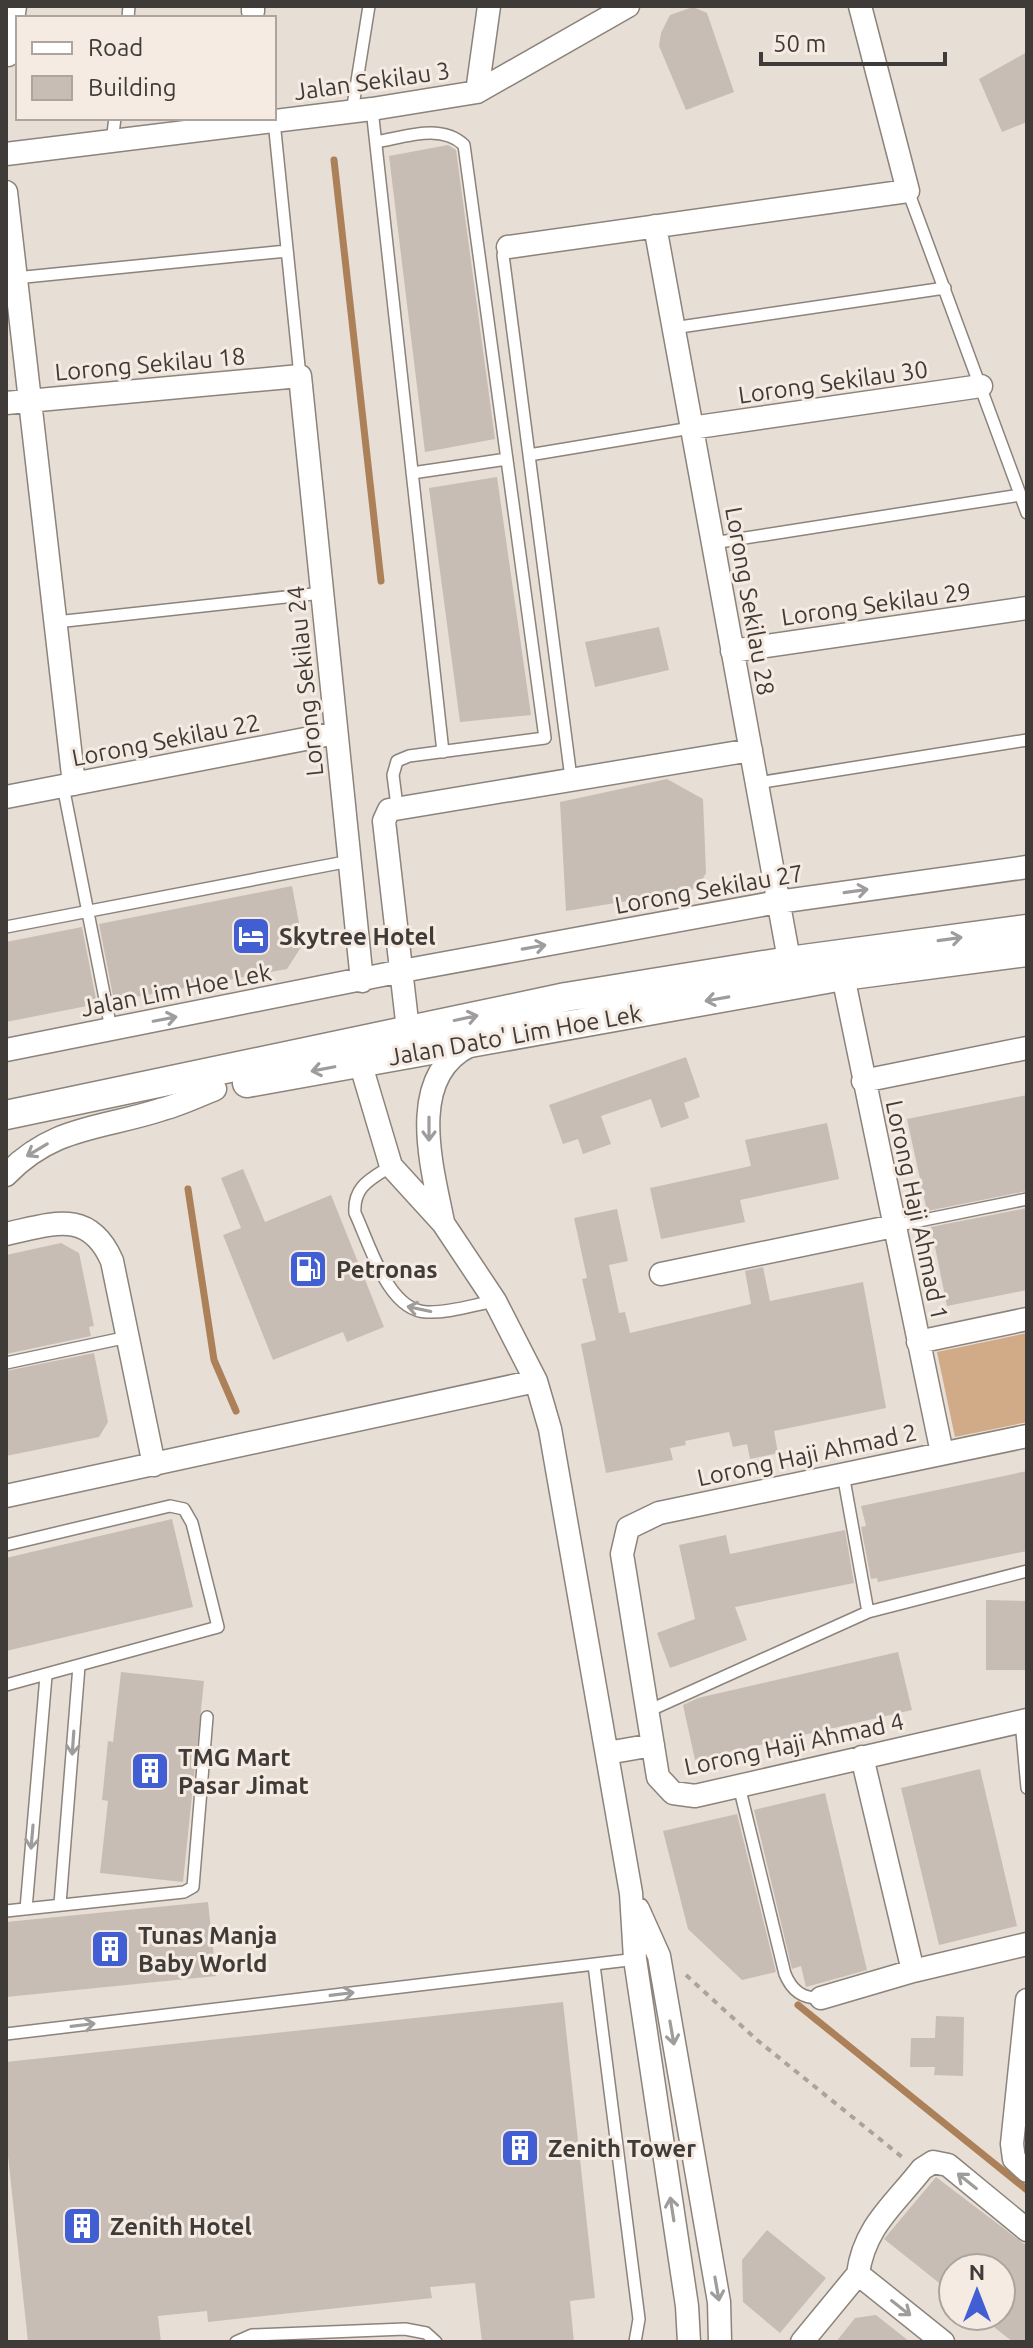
<svg xmlns="http://www.w3.org/2000/svg" width="1033" height="2348" viewBox="0 0 1033 2348" font-family="Ubuntu,sans-serif">
	<rect width="100%" height="100%" fill="#e7ded5"/>
	<path fill="#d1aa88" d="M1027 1333V1422L955 1437 937 1352Z"/>
	<g fill="none" stroke-linecap="round" stroke-linejoin="round">
		<path stroke="#ac8058" stroke-width="7" d="M334 160 381 581
			M188 1189 214 1360 236 1411
			M798 2005 1027 2190"/>
	</g>
	<path fill="#c7bdb5" d="M693 7 707 13 734 92 686 110 659 46 661 33 670 15Z
		M1027 52V122L1002 132 979 79Z
		M448 145 456 150 495 439 425 452 389 156Z
		M497 477 531 715 460 722 429 488Z
		M659 627 669 670 595 687 585 642Z
		M667 779 703 799 706 873 700 884 689 891 566 911 560 802Z
		M292 886 303 944 287 969 114 1001 99 924Z
		M82 927 97 1004 6 1022V942Z
		M686 1057 700 1097 684 1103 689 1118 661 1128 651 1099 601 1116 611 1144 583 1154 578 1139 563 1144 549 1105Z
		M1027 1095V1191L927 1211 907 1119Z
		M827 1123 839 1179 740 1200 745 1222 661 1239 650 1188 751 1166 745 1140Z
		M243 1169 265 1222 331 1195 384 1327 347 1342 343 1332 273 1360 223 1235 241 1228 221 1178Z
		M1027 1208V1290L947 1306 931 1227Z
		M617 1209 628 1261 609 1265 619 1313 625 1312 630 1333 751 1304 745 1271 763 1267 770 1301 863 1282 886 1408 774 1431 778 1453 750 1459 747 1444 733 1447 729 1432 685 1441 686 1445 670 1448 673 1460 606 1473 581 1344 596 1340 582 1279 587 1278 574 1218Z
		M61 1243 79 1253 94 1326 89 1327 91 1336 6 1354V1255Z
		M94 1353 108 1422 99 1437 6 1456V1371Z
		M1027 1471V1551L878 1582 877 1578 871 1579 861 1527 866 1526 861 1506Z
		M172 1519 193 1607 6 1651V1558Z
		M845 1530 854 1583 735 1607 747 1640 670 1668 657 1633 695 1619 679 1545 726 1535 730 1554Z
		M986 1600 1027 1601V1670H986Z
		M898 1652 912 1710 695 1760 683 1705 698 1698Z
		M121 1672 204 1681 183 1882 100 1873 108 1801 102 1800 108 1741 113 1742Z
		M980 1769 1017 1926 939 1945 901 1788Z
		M825 1793 867 1970 806 1987 801 1966 792 1969 754 1810Z
		M737 1814 776 1972 742 1980 688 1929 663 1831Z
		M208 1902 216 1976 6 1997V1922Z
		M563 2002 595 2298 570 2301 574 2342H482L475 2283 430 2287 432 2298 208 2322 207 2311 158 2316 161 2342H28L6 2137V2062Z
		M936 2016 964 2017 963 2076 934 2075 935 2067H910L911 2038H935Z
		M936 2177 1027 2246V2342H1013L980 2316H1001V2268H953V2294L884 2239Z
		M767 2230 826 2278 780 2333 743 2302 742 2260Z
		M876 2315 910 2342H836L855 2318Z"/>
	<g fill="none" stroke-linecap="round" stroke-linejoin="round">
		<defs>
			<path id="service" d="M128 18 129 6
				M372 109 443 752
				M352 112 369 6
				M274 121 300 376
				M112 141 115 118
				M376 142C405 137 441 123 464 145L545 738 409 756 397 761 393 775 397 806
				M908 191 1027 513
				M508 247 503 255 571 778
				M15 278 287 251
				M673 328 945 288
				M529 455 691 428
				M412 473 507 459
				M713 543 1020 495
				M56 622 322 593
				M757 783 1027 740
				M63 786 111 1029
				M6 927 350 861
				M391 1166C371 1179 353 1186 355 1213 370 1245 388 1311 427 1312 449 1313 473 1305 495 1301
				M894 1226 1027 1199
				M6 1363 128 1337
				M843 1474 868 1612
				M6 1545 170 1506 184 1509 192 1523 218 1627 6 1685
				M648 1711 868 1612 1027 1571
				M1021 1721 1027 1788
				M739 1786 785 1974C792 1991 803 1999 821 1998
				M60 1904 79 1666
				M26 1909 46 1676
				M6 1911 184 1892 193 1887 207 1717
				M594 1965 639 2319 635 2342
				M6 2034 637 1959
				M236 2342 252 2335 405 2329 426 2333 436 2342"/>
			<path id="minor" d="M253 11V6
				M8 55 15 6
				M477 92 489 6
				M6 154 372 109 477 92 628 6
				M6 192 74 784
				M655 226 792 976
				M508 247 908 191 860 6
				M6 403 300 376 362 981
				M691 428 981 386
				M732 651 1027 608
				M6 797 336 733
				M843 976 942 1453
				M408 1030 384 821 389 810 751 750
				M6 1050 402 971 778 902 1027 867
				M360 1062 391 1166 443 1223 495 1301 536 1381 550 1429 631 1893 635 1959 687 2306 689 2342
				M863 1081 1027 1048
				M6 1175C54 1125 103 1129 163 1109 181 1104 198 1096 215 1089
				M443 1222C432 1167 406 1077 469 1046
				M6 1234C52 1224 89 1208 112 1261L154 1465
				M661 1274 894 1226
				M918 1342 1027 1319
				M1027 1436 659 1513 628 1528 622 1554 658 1777 673 1793 695 1796 1027 1720
				M6 1496 536 1381
				M607 1753 653 1745
				M862 1757 913 1971
				M638 1909 659 1956 719 2302 720 2342
				M821 1998 913 1971 1027 1944
				M1027 2000 1012 2144 1014 2159 1027 2171
				M858 2274C864 2227 894 2205 922 2169L933 2162 948 2165 1027 2230
				M858 2274 943 2342
				M802 2342 858 2274"/>
			<path id="tertiary" d="M247 1083 843 976 1027 952
				M6 1115 566 997 789 961 1027 929"/>
		</defs>
		<use href="#service" stroke="#8c837b" stroke-width="14"/>
		<use href="#minor" stroke="#8c837b" stroke-width="25"/>
		<use href="#tertiary" stroke="#8c837b" stroke-width="31"/>
		<path stroke="#aba49d" stroke-width="4" stroke-dasharray="6 6" stroke-linecap="butt" d="M686 1975 757 2040 902 2157"/>
		<use href="#service" stroke="#fff" stroke-width="11"/>
		<use href="#minor" stroke="#fff" stroke-width="22"/>
		<use href="#tertiary" stroke="#fff" stroke-width="28"/>
	</g>
	<defs><path id="oneway-shaft" d="M-6 0H5M1.5-3L5.5 0L1.5 3" fill="none" stroke-width="1.6" stroke-linecap="round" stroke-linejoin="round" transform="scale(2)"/></defs>
	<g stroke="#9f9d9c">
		<use href="#oneway-shaft" transform="translate(856 891) rotate(-8)"/>
		<use href="#oneway-shaft" transform="translate(950 939) rotate(-8)"/>
		<use href="#oneway-shaft" transform="translate(534 947) rotate(-10)"/>
		<use href="#oneway-shaft" transform="translate(717 999) rotate(170)"/>
		<use href="#oneway-shaft" transform="translate(466 1018) rotate(-12)"/>
		<use href="#oneway-shaft" transform="translate(165 1019) rotate(-11)"/>
		<use href="#oneway-shaft" transform="translate(323 1069) rotate(169)"/>
		<use href="#oneway-shaft" transform="translate(429 1129) rotate(90)"/>
		<use href="#oneway-shaft" transform="translate(37 1150) rotate(149)"/>
		<use href="#oneway-shaft" transform="translate(419 1309) rotate(-168)"/>
		<use href="#oneway-shaft" transform="translate(73 1743) rotate(94)"/>
		<use href="#oneway-shaft" transform="translate(32 1837) rotate(95)"/>
		<use href="#oneway-shaft" transform="translate(342 1994) rotate(-7)"/>
		<use href="#oneway-shaft" transform="translate(83 2025) rotate(-7)"/>
		<use href="#oneway-shaft" transform="translate(672 2033) rotate(80)"/>
		<use href="#oneway-shaft" transform="translate(967 2181) rotate(-141)"/>
		<use href="#oneway-shaft" transform="translate(672 2209) rotate(-99)"/>
		<use href="#oneway-shaft" transform="translate(717 2289) rotate(80)"/>
		<use href="#oneway-shaft" transform="translate(901 2308) rotate(38)"/>
	</g>
	<defs>
		<symbol id="hotel-square" viewBox="-11 -11 22 22"><rect x="-9" y="-9" width="18" height="18" rx="4" fill="#415fd2" stroke="#f5ebe2"/><path d="M-6-4.5h1.5V1H6V5H4.5V3h-9V5H-6ZM-4 0a1.8 1.8 0 1 1 3.6 0ZM.5 0V-2.5h3Q6-2.5 6 0Z" fill="#fff"/></symbol>
		<symbol id="fuel-square" viewBox="-11 -11 22 22"><rect x="-9" y="-9" width="18" height="18" rx="4" fill="#415fd2" stroke="#f5ebe2"/><path d="M-5.5-6h7V0h2V4h1.3V-2.5L3-4.5l.8-.8L6-3V5H2.5V1h-1V6h-7ZM-4.2-4.7v3.2H.2V-4.7Z" fill="#fff"/></symbol>
		<symbol id="building-square" viewBox="-11 -11 22 22"><rect x="-9" y="-9" width="18" height="18" rx="4" fill="#415fd2" stroke="#f5ebe2"/><path d="M-4-6H4V6H1V3H-1V6H-4ZM-2.5-4.3h1.7v1.8h-1.7ZM.8-4.3h1.7v1.8H.8ZM-2.5-1h1.7V.8h-1.7ZM.8-1h1.7V.8H.8Z" fill="#fff"/></symbol>
	</defs>
	<g fill-rule="evenodd">
		<use href="#hotel-square" x="229" y="914" width="44" height="44"/>
		<use href="#fuel-square" x="286" y="1247" width="44" height="44"/>
		<use href="#building-square" x="128" y="1749" width="44" height="44"/>
		<use href="#building-square" x="88" y="1927" width="44" height="44"/>
		<use href="#building-square" x="498" y="2126" width="44" height="44"/>
		<use href="#building-square" x="60" y="2204" width="44" height="44"/>
	</g>
	<g text-anchor="middle" dominant-baseline="central" stroke-width="6" stroke-linejoin="round" paint-order="stroke">
		<g font-size="24" fill="#3f3b38" stroke="#f5ebe2">
			<text transform="translate(372 81) rotate(-8)">Jalan Sekilau 3</text>
			<text transform="translate(150 364) rotate(-5)">Lorong Sekilau 18</text>
			<text transform="translate(833 382) rotate(-8)">Lorong Sekilau 30</text>
			<text transform="translate(750 601) rotate(80)">Lorong Sekilau 28</text>
			<text transform="translate(876 604) rotate(-8)">Lorong Sekilau 29</text>
			<text transform="translate(305 681) rotate(-96)">Lorong Sekilau 24</text>
			<text transform="translate(166 740) rotate(-11)">Lorong Sekilau 22</text>
			<text transform="translate(709 889) rotate(-10)">Lorong Sekilau 27</text>
			<text transform="translate(176 990) rotate(-11)">Jalan Lim Hoe Lek</text>
			<text transform="translate(515 1035) rotate(-10)">Jalan Dato' Lim Hoe Lek</text>
			<text transform="translate(917 1210) rotate(78)">Lorong Haji Ahmad 1</text>
			<text transform="translate(807 1455) rotate(-12)">Lorong Haji Ahmad 2</text>
			<text transform="translate(794 1744) rotate(-12)">Lorong Haji Ahmad 4</text>
		</g>
		<g font-size="24" font-weight="bold" fill="#3f3b38" stroke="#f5ebe2" text-anchor="start">
			<text x="279" y="936">Skytree Hotel</text>
			<text x="336" y="1269">Petronas</text>
			<text x="178" y="1757">TMG Mart<tspan x="178" dy="28">Pasar Jimat</tspan></text>
			<text x="138" y="1935">Tunas Manja<tspan x="138" dy="28">Baby World</tspan></text>
			<text x="548" y="2148">Zenith Tower</text>
			<text x="110" y="2226">Zenith Hotel</text>
		</g>
	</g>
	<rect width="1033" height="2348" fill="none" stroke="#3f3b38" stroke-width="16"/>
	<rect x="16" y="16" width="260" height="104" fill="#f5ebe2" stroke="#aca59e" stroke-width="2"/>
	<rect x="32" y="42" width="40" height="12" fill="#ffffff" stroke="#aca59e" stroke-width="2"/>
	<text x="88" y="56" font-size="24" fill="#3f3b38">Road</text>
	<rect x="32" y="76" width="40" height="24" fill="#c7bdb5" stroke="#aca59e" stroke-width="2"/>
	<text x="88" y="96" font-size="24" fill="#3f3b38">Building</text>
	<g transform="translate(977 2292)"><circle r="38" fill="#f5ebe2" stroke="#aca59e" stroke-width="2"/>
	<path d="M0-6L14 30L0 20L-14 30Z" fill="#415fd2"/>
	<text y="-12" font-size="22" font-weight="bold" text-anchor="middle" fill="#3f3b38">N</text>
	</g>
	<path d="M761 52v12h184v-12" fill="none" stroke="#3f3b38" stroke-width="4"/>
	<text x="773" y="52" font-size="24" fill="#3f3b38" stroke="#f5ebe2" stroke-width="6" paint-order="stroke">50 m</text>
</svg>
